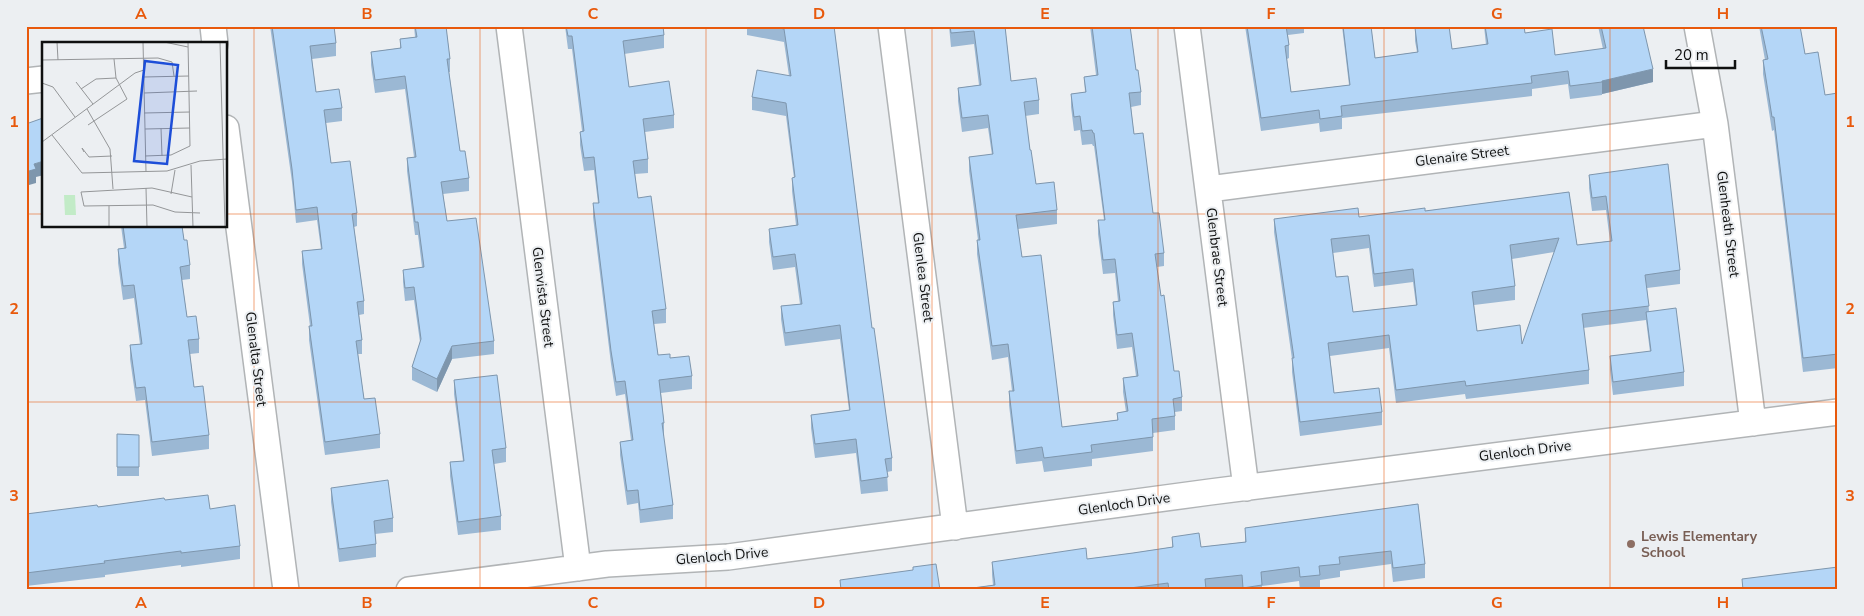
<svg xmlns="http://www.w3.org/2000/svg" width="1864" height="616" viewBox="0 0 1864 616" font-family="'Nunito Sans',sans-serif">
	<rect width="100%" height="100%" fill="#eceff2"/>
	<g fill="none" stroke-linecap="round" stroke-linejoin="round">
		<defs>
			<path id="street" d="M213 26 215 44
				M509 26 578 568
				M891 26 955 527
				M1187 26 1246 488
				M1697 26 1715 124 1753 423
				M26 81 44 79
				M226 128 286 590
				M1209 189 1715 124
				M409 590 607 564 728 557 1210 492 1838 412"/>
		</defs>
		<use href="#street" stroke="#b1b4b6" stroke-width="28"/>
		<use href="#street" stroke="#fff" stroke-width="25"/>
	</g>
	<path fill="#9bb8d4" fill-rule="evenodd" d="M270 26H334L336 43V56L312 59 316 92 342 108V121L326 123 331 163 357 213V226L354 227 364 301V314L359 315 362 340V354H358L364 399 380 434V448L325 455 309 340V326H310L302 264V251L321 249 317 220 296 223 292 182Z
		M414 26H446L450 59V72H449L460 151 469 178V191L443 194 447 221 494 341V354L452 359 437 392 412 380V367L420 342 414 300 405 301 403 282V270L422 267 418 235H415L407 171V158L414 157 405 89 375 93 371 65V52L400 48V39L415 37Z
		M565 26H663L664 35V48L624 54 629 87 674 115V128L645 132 648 159V173L635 174 638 198 666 309V323L654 324 658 355 670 358 692 376V389L661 393 664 423V436H663L673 505V519L640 523 638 503 627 505 620 455V442L631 440 625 394 616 396 611 364 593 217V203H598L594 170 584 171 580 145V132L582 131 572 49H568Z
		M747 26H834L872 328 892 458V471L887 472 888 491 861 494 856 453 815 458 811 428V415L849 410 840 339 785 346 781 319V306L800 304 795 267 773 270 769 242V229L796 225 792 191V178H794L786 116 752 110V97L789 76 784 42 747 35Z
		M949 26H1005L1011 81 1039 100V114L1025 116 1030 150 1036 184 1057 210V224L1018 229 1022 257 1062 427 1117 420V413L1126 412 1123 392V378L1136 376 1132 347 1117 349 1113 315V302L1118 301 1115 273 1103 274 1098 234V220H1104L1094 146H1093L1092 144 1082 145 1080 130 1074 131 1071 107V94L1085 92 1084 77 1096 75 1090 26H1130L1136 70 1141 92V105L1131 107 1134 134 1153 213 1164 253V266L1157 267 1161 296 1174 371 1182 397V411L1175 412V430L1153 433V451L1092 459V466L1044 472 1042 461 1016 464 1009 405V391H1012L1008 357 992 360 977 254V240H978L969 171V157L992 155 988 128 962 132 958 101V88L979 85 974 44 951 47Z
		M1245 26H1304V33L1288 35 1289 45V58L1287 59 1291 92 1349 85 1342 26H1371L1375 58 1417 52 1415 41V28L1452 49 1486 45 1484 26H1524L1525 33 1555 55 1603 49 1598 26H1643L1653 82 1602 94V95L1570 99 1568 84 1532 89V96L1342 118V129L1320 132 1319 123 1261 131Z
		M1759 26H1800L1805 54 1825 95 1838 93V368L1803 372 1774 130 1772 131 1763 74V60H1765Z
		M1589 175 1680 270V284L1647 288 1649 311 1684 372V386L1613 395 1610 370V356L1650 352 1646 320 1583 328 1589 370V384L1466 399 1465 394 1396 403 1389 348 1330 356 1334 393 1382 412V425L1300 436 1292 372V359L1274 232V219L1359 217 1425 211 1569 192 1577 245 1610 241 1606 210 1592 211 1589 188ZM1369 248 1374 287 1413 282 1416 305 1353 312 1336 277 1333 253ZM1554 252 1522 344 1477 331 1474 305 1515 300V286L1512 259Z
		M121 226H182L184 240 190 265V279L182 280 187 317 199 339V353L190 354 194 387 209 435V449L152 456 145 400 136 401 130 359V345L140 344 134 298 123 300 118 263V249L124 248Z
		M454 380 506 448V462L494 464 501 516V530L458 535 450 476V462L463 461 454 394Z
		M117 434 139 435V476H117Z
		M331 488 393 518V532L375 534 376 544V557L339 562 331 502Z
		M165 500 210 509 240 546V559L181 567V565L105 575V577L26 586V514Z
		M1418 504 1425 564V578L1393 582 1391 564 1340 571V577L1320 580V589L1310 590H1300L1299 581 1262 586V590H1242V588L1229 590H958L993 585 992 575V562L1087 559 1133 553 1172 547V537L1201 547 1245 542V528Z"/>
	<path fill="#7e96ad" d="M1653 69V82L1602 94V81Z
		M44 161V175L36 177V183L29 185 26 214V201L29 171 34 164Z
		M452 346V359L437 392V379Z"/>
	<path fill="#b4d6f7" stroke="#7e96ad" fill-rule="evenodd" d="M272 26H334L336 43 310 46 316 92 339 89 342 108 324 110 331 163 350 161 357 213 352 214 364 301 357 302 362 340 356 341 364 399 375 398 380 434 325 442 309 326H312L302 251 322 249 317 207 296 210 292 169Z
		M415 26H446L450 59H447L460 151H465L469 178 441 182 447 221 476 218 494 341 452 346 437 379 412 367 421 339 414 287 405 288 403 270 424 267 418 222H415L407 158 416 157 405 76 375 80 371 52 401 48 400 39 417 37Z
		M566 26H663L664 35 623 41 629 87 669 81 674 115 643 119 648 159 633 161 638 198 651 196 666 309 652 311 658 355 670 354V358L689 356 692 376 659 380 664 423H662L673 505 640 510 638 490 627 491 620 442 633 440 625 381 616 382 611 351 593 203H599L594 157 584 158 580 132 584 131 572 36H568Z
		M770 26H834L872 328H874L892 458 885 459 888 477 861 481 856 439 815 444 811 415 850 410 840 325 785 333 781 306 802 304 795 254 773 257 769 229 798 225 792 178 795 177 786 103 752 97 757 70 791 76 784 29Z
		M950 26H1005L1011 81 1036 78 1039 100 1024 102 1030 150H1031L1036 184 1054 182 1057 210 1016 215 1022 257 1041 255 1062 427 1118 420 1117 413 1128 411 1123 378 1138 376 1132 333 1117 335 1113 302 1120 301 1115 259 1103 260 1098 220H1105L1094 133H1093L1092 130 1082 131 1080 116 1074 117 1071 94 1086 92 1084 77 1098 75 1092 26H1130L1136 70H1138L1141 92 1129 93 1134 134 1143 133 1153 213H1159L1164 253 1155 254 1161 296 1164 295 1174 371H1179L1182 397 1173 399 1175 416 1152 419 1153 437 1091 445 1092 452 1044 458 1042 447 1016 451 1009 391H1014L1008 344 992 346 977 240H980L969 157 993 154 988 115 962 118 958 88 981 85 974 31 951 33Z
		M1247 26H1286L1289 45 1285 46 1291 92 1350 85 1343 26H1371L1375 58 1418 52 1415 28 1430 26H1449L1452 49 1488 44 1485 26H1524L1525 33 1552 29 1555 55 1606 48 1601 26H1643L1653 69 1602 81V82L1570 86 1568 71 1531 76 1532 83 1341 106 1342 116 1320 119 1319 110 1261 118Z
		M1761 26H1800L1805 54 1818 52 1825 95 1838 93V354L1803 358 1774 117H1772L1763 60 1768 59Z
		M43 118 44 161 34 164 36 169 29 171 26 201V124Z
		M1668 164 1680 270 1645 275 1649 306 1582 314 1589 370 1466 386 1465 381 1396 390 1389 335 1328 343 1334 393 1379 388 1382 412 1300 422 1292 358H1294L1274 219 1358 208 1359 217 1425 208V211L1569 192 1577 245 1612 241 1606 196 1592 198 1589 175ZM1369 235 1374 274 1413 269 1417 305 1353 312 1348 276 1336 277 1331 239ZM1559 238 1522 344 1520 325 1477 331 1472 292 1515 286 1510 245Z
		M123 226H182L184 240H187L190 265 180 267 187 317 196 316 199 339 188 340 194 387 203 386 209 435 152 442 145 387 136 388 130 345 142 344 134 285 123 286 118 249 126 248Z
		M1676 308 1684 372 1613 382 1610 356 1651 351 1646 312Z
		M497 375 506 448 492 450 501 516 458 522 450 462 464 461 454 380Z
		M117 434 139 435V467H117Z
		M388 480 393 518 374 521 376 544 339 549 331 488Z
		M208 495 210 509 235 505 240 546 181 553V551L104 561 105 563 26 573V514L97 505 98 507 164 498 165 500Z
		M1418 504 1425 564 1393 568 1391 551 1339 557 1340 564 1319 566 1320 575 1300 577 1299 567 1261 572 1262 585 1243 588 1242 575 1205 579 1206 590H1169L1168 583 1130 588V590H958L995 585 992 562 1086 548 1087 559 1133 553 1173 547 1172 537 1199 533 1201 547 1246 542 1245 528Z
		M936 564 940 590H841L840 580 913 570V567Z
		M1838 567V590H1743L1742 579Z"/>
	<path fill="none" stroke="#e8590c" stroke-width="1" stroke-opacity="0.55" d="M254 26V590M480 26V590M706 26V590M932 26V590M1158 26V590M1384 26V590M1610 26V590M26 214H44M226 214H1838M26 402H1838"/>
	<circle fill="#8d6e63" stroke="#eceff2" stroke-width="2" cx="1631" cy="544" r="5"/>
	<g text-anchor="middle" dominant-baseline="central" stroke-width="4" stroke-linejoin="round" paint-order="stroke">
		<g font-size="14" fill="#0f1010" stroke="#eceff2">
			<text transform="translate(1462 156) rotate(-7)">Glenaire Street</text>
			<text transform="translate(1728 224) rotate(83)">Glenheath Street</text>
			<text transform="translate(1217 257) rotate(83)">Glenbrae Street</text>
			<text transform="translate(923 277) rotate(83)">Glenlea Street</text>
			<text transform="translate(543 297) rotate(83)">Glenvista Street</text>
			<text transform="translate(256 359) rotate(83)">Glenalta Street</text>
			<text transform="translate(1525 451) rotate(-7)">Glenloch Drive</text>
			<text transform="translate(1124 504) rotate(-8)">Glenloch Drive</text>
			<text transform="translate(722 556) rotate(-5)">Glenloch Drive</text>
		</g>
		<g font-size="14" font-weight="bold" fill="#785e54" stroke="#eceff2" text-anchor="start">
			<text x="1641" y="536">Lewis Elementary<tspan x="1641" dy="16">School</tspan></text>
		</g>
	</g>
	<g transform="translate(42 42)">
		<rect width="185" height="185" fill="#eceff2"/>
		<path d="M22 153H33L34 173H23Z" fill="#c2ebc7"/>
		<path fill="none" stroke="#949698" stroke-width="1" d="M15 0 16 18M101 0 104 130M122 0 146 5M178 0 183 185M0 18 116 16 130 20 132 34M102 35 147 34M34 40 51 62M0 41 11 45 33 75M39 47 54 37 74 36M102 51 155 49M45 67 68 107 71 147M102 71 148 70M46 83 85 57 74 36 72 17M119 86 120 114M103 87 148 86M10 93 40 131 125 129 158 119 185 117M0 100 93 31 102 28M42 110 40 106 47 115 70 114M103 114 129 113 148 104 146 0M149 123 151 185M104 146 105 185M129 152 133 128M150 155 110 146 39 150 42 164 111 163 133 170 158 171M67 164V185M62 185H121"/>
		<path fill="#1d4ed8" fill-opacity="0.15" stroke="#1d4ed8" stroke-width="2.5" d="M103 19 136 23 125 122 92 119Z"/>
		<rect width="185" height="185" fill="none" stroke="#0f1010" stroke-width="2.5"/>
	</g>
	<rect width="1864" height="616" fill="none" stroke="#eceff2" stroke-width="55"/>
	<path d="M1666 60v8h69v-8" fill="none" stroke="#0f1010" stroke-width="2.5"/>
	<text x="1674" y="60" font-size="15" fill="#0f1010" stroke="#eceff2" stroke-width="4" paint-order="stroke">20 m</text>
	<rect x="28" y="28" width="1808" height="560" fill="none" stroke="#e8590c" stroke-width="2"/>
	<g font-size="16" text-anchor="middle" font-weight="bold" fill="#e8590c">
		<text x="141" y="19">A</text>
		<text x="367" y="19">B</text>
		<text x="593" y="19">C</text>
		<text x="819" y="19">D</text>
		<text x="1045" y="19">E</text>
		<text x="1271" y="19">F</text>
		<text x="1497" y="19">G</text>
		<text x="1723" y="19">H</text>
		<text x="14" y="127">1</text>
		<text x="1850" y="127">1</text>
		<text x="14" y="314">2</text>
		<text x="1850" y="314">2</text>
		<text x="14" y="501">3</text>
		<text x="1850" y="501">3</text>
		<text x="141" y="608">A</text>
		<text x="367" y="608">B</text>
		<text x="593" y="608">C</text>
		<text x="819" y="608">D</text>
		<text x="1045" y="608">E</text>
		<text x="1271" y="608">F</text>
		<text x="1497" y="608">G</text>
		<text x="1723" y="608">H</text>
	</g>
</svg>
